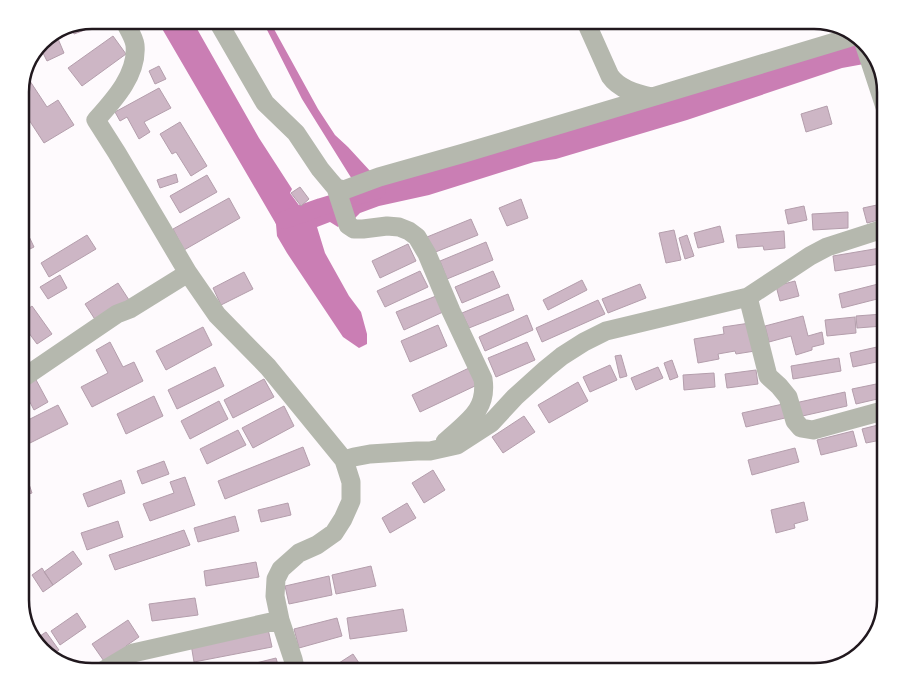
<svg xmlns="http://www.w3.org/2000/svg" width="906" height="692" viewBox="0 0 906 692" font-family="'Asap Condensed',sans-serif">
	<rect width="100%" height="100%" fill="#fefafd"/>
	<path fill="#ca7eb4" d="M157 20H192L259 138 292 189 290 193 301 208 311 218 320 211 337 206 343 222 338 227 330 222 317 227 325 253 349 296 361 312 367 334V344L359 348 343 337 287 253 277 236 276 224Z
		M262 20H269L318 109 335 135 348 147 371 172 355 184 302 99Z
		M858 44 864 64 842 68 687 120 556 159 534 162 429 195 379 206 360 213 353 220 346 200 364 194 371 185Z"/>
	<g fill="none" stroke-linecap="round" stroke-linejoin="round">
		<path stroke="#ca7eb4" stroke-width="18" d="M284 220 321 207 377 190"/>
	</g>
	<path fill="#cdb6c5" stroke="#b49eac" d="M87 22 90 28 74 34 71 28Z
		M56 34 64 53 47 61 40 47 44 38Z
		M113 36 126 54 82 86 68 68Z
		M159 66 166 79 155 84 149 71Z
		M26 75 47 107 58 100 74 125 44 143 20 106V87Z
		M159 88 171 108 144 122 150 132 139 139 127 117 120 121 115 112Z
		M827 106 832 124 806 132 801 114Z
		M180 122 207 166 191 176 176 152 172 154 160 134Z
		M176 174 178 182 160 188 157 180Z
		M207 175 217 192 180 213 170 196Z
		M300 187 309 199 301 206 291 193Z
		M229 198 240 218 184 250 173 229Z
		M521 199 528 218 507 226 499 208Z
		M886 203V218L867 223 863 208Z
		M804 206 807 220 788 224 785 210Z
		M848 212V228L813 230 812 214Z
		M471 219 478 235 433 253 427 237Z
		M720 226 724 242 698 248 694 233Z
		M25 228 34 247 20 254V231Z
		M674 230 681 260 666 263 659 233Z
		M784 231 785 248 764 250 763 246 738 248 736 235Z
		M87 235 96 249 49 277 41 263Z
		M687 235 694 256 685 259 679 238Z
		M486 242 493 260 447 279 440 261Z
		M408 244 416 261 380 278 372 261Z
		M886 247V263L835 271 833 256Z
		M420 271 428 287 385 307 377 291Z
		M493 271 500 287 462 303 455 287Z
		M244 272 253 289 221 305 213 288Z
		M60 275 67 288 48 299 40 287Z
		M582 280 587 290 548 310 543 300Z
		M795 281 799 296 780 301 776 286Z
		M118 283 129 300 96 321 85 304Z
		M882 283 885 297 842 308 839 294Z
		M640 284 646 298 608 313 602 299Z
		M508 294 514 310 469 328 462 313Z
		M436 296 443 312 404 330 396 312Z
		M598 300 605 314 542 342 536 328Z
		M32 306 52 334 37 344 20 321V315Z
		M883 314V326L857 328 856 316Z
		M527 315 533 330 485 351 479 337Z
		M803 316 808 336 822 332 824 344 812 347V350L796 355 791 336 769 342 765 326Z
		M855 317 856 333 827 336 825 320Z
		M750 323 755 351 736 354 735 351 718 354 719 359 698 363 694 339 724 334 723 327Z
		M438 325 447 346 410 362 401 341Z
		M203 327 212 345 166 370 156 351Z
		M110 342 123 367 134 362 143 381 92 407 81 387 108 373 96 350Z
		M527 342 535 360 496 377 488 358Z
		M886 345V360L853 367 850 353Z
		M621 355 627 376 620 378 615 356Z
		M839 358 841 371 793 379 791 366Z
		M672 360 678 377 670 380 664 363Z
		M610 365 617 380 590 392 583 377Z
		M215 367 224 386 177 409 168 390Z
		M658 367 663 378 636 390 631 378Z
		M469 368 477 385 420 412 412 395Z
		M756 370 758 384 727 388 725 374Z
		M714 373 715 387 684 390 683 375Z
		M35 378 48 402 34 410 21 385Z
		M264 379 274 397 233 418 224 400Z
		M578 382 588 401 549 423 538 405Z
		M886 382V397L856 404 852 389Z
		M845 392 847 406 798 417 795 403Z
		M154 396 163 416 126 434 117 414Z
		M219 401 228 419 190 439 181 421Z
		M783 404 785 418 746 427 742 413Z
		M58 405 68 424 20 448V424Z
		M284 406 294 426 253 448 242 428Z
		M524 416 535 432 503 453 492 437Z
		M886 423V439L866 443 862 429Z
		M238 430 246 445 207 464 200 449Z
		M853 431 857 446 821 455 817 440Z
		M303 447 310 465 225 499 218 481Z
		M795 448 799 462 752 475 748 460Z
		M164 461 169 474 142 484 137 471Z
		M433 470 445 490 424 503 412 483Z
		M25 472 32 493 20 497V474Z
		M185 477 195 505 150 521 143 504 174 493 170 482Z
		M121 480 125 493 88 507 83 494Z
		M804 502 808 520 794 524 795 528 776 533 771 510Z
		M288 503 291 515 261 522 258 510Z
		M407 503 416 518 390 533 382 518Z
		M235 516 239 531 198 542 194 528Z
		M118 521 123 537 87 550 81 533Z
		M184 530 190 545 115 570 109 555Z
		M73 551 82 564 53 585 44 572Z
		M256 562 259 577 206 586 204 571Z
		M371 566 376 586 336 594 332 575Z
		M42 568 53 585 43 592 32 575Z
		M329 576 332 595 289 604 285 586Z
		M195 598 198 615 152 621 149 604Z
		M403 609 407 631 350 639 347 618Z
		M77 613 86 627 60 645 51 631Z
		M337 618 342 636 299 648 294 629Z
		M128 620 139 637 126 646 128 649 106 664 92 644Z
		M268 629 272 647 194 662 191 644Z
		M46 632 59 650 48 657 34 640Z
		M353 654 365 672H325Z
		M276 658 280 672H245L244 666Z
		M237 668V672H205Z"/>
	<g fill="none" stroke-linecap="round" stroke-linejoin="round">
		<path stroke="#b5b8ae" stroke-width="19" d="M124 20C127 27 134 37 135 45 138 74 114 100 96 120L117 153 188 273 217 315 268 367 344 460 351 482V501L343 519 334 533 317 545 299 553 281 569 276 579 275 596 280 620 293 659 296 672
			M217 20 265 103 296 133 320 169 330 181 336 188 344 190 379 177 464 153 652 97
			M585 20 610 76C619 89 636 94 652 97L858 35
			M864 43 886 110
			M336 188 348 225 354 229H363L387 226 399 227 409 231 417 237 427 254 451 311 483 379C488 411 466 422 445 442V446
			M748 297 768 376 779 386 788 397 795 421 801 428 813 430 886 410
			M20 380 117 314 130 309 188 273
			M344 460 354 457 370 454 417 451H430L457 445 491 423 515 397 546 369 562 356 584 342 606 331 748 297 810 256 827 247 886 228
			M101 672 133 653 280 620"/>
	</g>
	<path d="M0 0H906V692H0ZM92 29H814A63 63 0 0 1 877 92V600A63 63 0 0 1 814 663H92A63 63 0 0 1 29 600V92A63 63 0 0 1 92 29Z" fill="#fff" fill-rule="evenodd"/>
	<path fill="none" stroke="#21181e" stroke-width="2.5" d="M92 29H814A63 63 0 0 1 877 92V600A63 63 0 0 1 814 663H92A63 63 0 0 1 29 600V92A63 63 0 0 1 92 29Z"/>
</svg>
